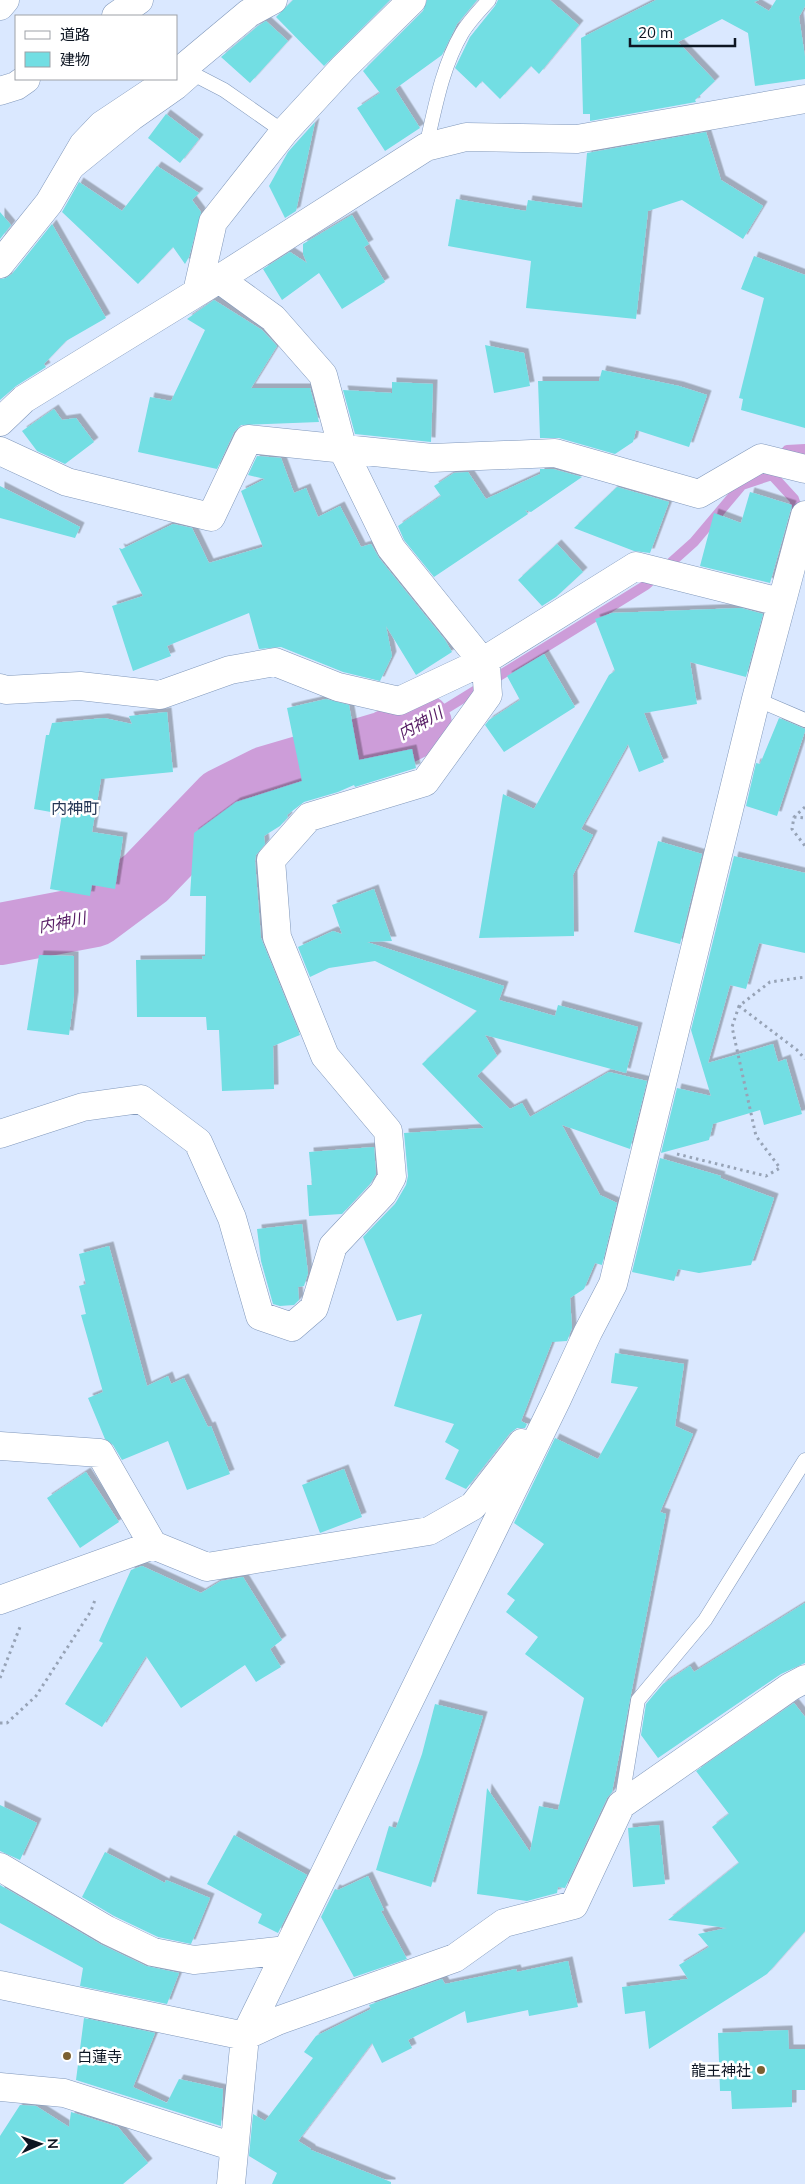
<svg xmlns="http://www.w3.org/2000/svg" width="805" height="2184" viewBox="0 0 805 2184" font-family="Mulish,'Noto Sans JP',sans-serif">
	<defs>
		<filter id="shadow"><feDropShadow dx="4.5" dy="-4.5" stdDeviation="0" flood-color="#0004"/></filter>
	</defs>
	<rect width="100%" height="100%" fill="#dae8ff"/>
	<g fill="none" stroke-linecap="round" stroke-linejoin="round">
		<path stroke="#cd9dd9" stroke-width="10" d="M772 475 794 499 800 517
			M421 724 646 585 694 542 742 485 772 475 787 450 805 449"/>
		<path stroke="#cd9dd9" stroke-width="62" d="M0 934 95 916 146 878 222 799 266 777 385 742 421 724"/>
	</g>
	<path fill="#72dee3" filter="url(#shadow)" d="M293 0H390L324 66 276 17Z
		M427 0H477L457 24 442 55 395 89 420 128 385 151 357 108 380 93 363 71 423 11Z
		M498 0H550L579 25 539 74 531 66 500 99 482 81 476 88 455 68 470 37 495 6Z
		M656 0H759L754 2 769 11 776 0H805V6L799 17 805 57V79L755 86 748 33 722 19 678 42 715 81 695 100 696 102 590 121V114H583L581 38Z
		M266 21 288 41 250 83 221 57 258 26Z
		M166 114 199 139 180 163 148 138Z
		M315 122 296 211 285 218 269 186 288 152Z
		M706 132 721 180 763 206 743 239 682 200 648 211 636 319 526 308 531 261 448 246 456 199 526 211 528 200 582 208 587 153Z
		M157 166 199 193 192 200 201 212 189 257 185 264 173 247 138 284 62 212 79 182 122 211Z
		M0 212 11 225 0 239Z
		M352 215 369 244 364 247 385 282 342 309 319 273 282 300 263 269 290 252 307 263 303 254V244Z
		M52 224 106 318 66 341 44 364 46 367 16 386 0 400V279L6 278 12 274Z
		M754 256 805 275V428L741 410 743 399 739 398 764 298 741 289Z
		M214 300 262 330 277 346 251 388H310L319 422 241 425 234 432 217 469 138 452 150 397 171 401 205 330 187 319Z
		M485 345 524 353 530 386 494 393Z
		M602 370 679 386 707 395 689 447 636 430 633 442 615 454 559 438H540L538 381H599Z
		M392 382 433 384 431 442 355 434 343 390 392 393Z
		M54 409 62 420 76 418 94 442 65 464 37 451 22 431Z
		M257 456 281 458 294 493 306 488 318 517 340 506 361 547 371 544 379 558 445 640 452 652 416 675 386 626 392 656 380 681 343 672 281 647 259 649 249 613 167 646 171 656 133 671 112 606 143 596 119 548 122 549 173 524 192 528 209 563 263 547 241 491 265 479 248 475Z
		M540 469H553L582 477 531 512 525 510 528 514 434 577 404 540 398 526 441 496 434 486 454 473 468 472 486 499 540 474Z
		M0 486 80 527 75 538 0 518Z
		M617 487 669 502 650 553 634 551 574 528Z
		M750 492 792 505 770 583 700 566 714 513 741 523Z
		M557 544 583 572 556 597 542 606 518 580Z
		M741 608 763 614 746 677 690 662 697 704 644 713 664 762 639 772 628 744 581 829 593 835 573 875 574 936 479 938 503 794 534 809 609 675 615 671 595 619 612 613Z
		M544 654 575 707 504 752 485 725 489 720 520 700 507 676Z
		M326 699 349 705 359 760 412 749 416 768 355 787 354 785 338 792 304 802 287 815 288 817 280 826 264 836 265 844 256 855 255 861 261 938 300 1035 273 1046 274 1089 222 1091 219 1030H207L206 1017H137L136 960 203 959 202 956H205L206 896H190L194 833 236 802 302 781 287 708Z
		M167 712 173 772 101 779 92 832 123 837 115 889 92 885 90 896 50 889 62 814 34 809 46 735H49L52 723 104 718 132 724 129 716Z
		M779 718 805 729V731L777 816 746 806 756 763 760 764Z
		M658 841 702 854 680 944 634 932Z
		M734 856 805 873V953L759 943 746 989 730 985 708 1063 773 1044 778 1062 786 1059 802 1114 764 1125 760 1110 713 1124 709 1140 661 1153 677 1088 711 1096 691 1030Z
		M374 889 392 941 367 942 504 986 499 1000 555 1016 558 1005 638 1027 626 1073 485 1035 497 1056 477 1076 510 1109 522 1103 530 1117 609 1072 647 1081 630 1149 562 1125 600 1195 617 1203 602 1265 595 1263 584 1289 570 1298 572 1328 567 1341 552 1342 521 1421 527 1424 525 1428H517L510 1433 466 1489 445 1479 459 1450 445 1442 454 1424 394 1406 422 1314 397 1321 363 1237 395 1204 406 1185 408 1176 404 1133 484 1128 422 1064 477 1011 375 961 329 968 310 977 298 947 333 931 342 934 332 905Z
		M39 955 74 956V996L69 1035 27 1030Z
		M374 1147 376 1174 370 1184 342 1214 309 1216 307 1185H312L309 1152Z
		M660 1158 721 1176 720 1178 774 1198 751 1265 699 1273 678 1269 674 1281 632 1272Z
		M302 1224 308 1273 304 1286 298 1287 299 1300 294 1305 280 1306 273 1304 261 1261 257 1229Z
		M109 1246 147 1386 168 1376 171 1384 184 1378 208 1427 211 1426 230 1474 187 1490 168 1441 122 1460 113 1445 105 1439 88 1398 103 1392 81 1315 86 1314 79 1286 86 1284 79 1254Z
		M615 1353 684 1364 675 1426 693 1434 660 1512 666 1514 612 1792 607 1798 565 1888 558 1887 557 1893 527 1901 477 1894 487 1788 530 1852 539 1806 558 1810 584 1698 525 1654 538 1637 506 1612 515 1600 507 1594 544 1544 514 1523 555 1438 598 1459 638 1387 611 1383Z
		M344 1469 362 1517 320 1533 302 1485Z
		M86 1472 119 1522 80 1548 47 1498Z
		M142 1566 201 1593 221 1581 243 1577 282 1640 270 1649 281 1667 256 1682 245 1665 181 1708 146 1656 102 1727 65 1704 103 1643 99 1641 131 1570Z
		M805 1603V1663L781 1674 658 1758 641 1735 646 1704 663 1684 690 1666 694 1672Z
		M794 1703 805 1717V1931L767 1974 649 2049 645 2011 625 2014 622 1987 688 1979 679 1965 709 1947 698 1934 727 1928 668 1920 739 1863 712 1827 729 1814 696 1771Z
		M435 1704 483 1716 431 1887 376 1870 389 1826 396 1828 422 1754Z
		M0 1805 37 1823 20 1860 0 1851Z
		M659 1825 665 1884 633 1887 628 1828Z
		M234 1835 307 1875 278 1933 258 1923 262 1914 207 1884Z
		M105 1852 165 1883 166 1880 210 1898 191 1944 158 1937 114 1916 82 1897Z
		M368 1876 384 1910 381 1911 407 1959 354 1977 321 1917 335 1889 338 1890Z
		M0 1885 100 1944 146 1966 179 1973 167 2004 80 1986 83 1968 0 1923Z
		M568 1961 578 2007 529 2016 528 2010 467 2023 465 2011 408 2040 412 2048 382 2063 372 2043 298 2141 311 2149V2150L391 2182V2184H272L277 2173 249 2156 253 2114 265 2121 313 2058 304 2052 316 2036 371 2009 369 2005 442 1979 445 1984 516 1969 517 1972Z
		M84 2018 155 2033 133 2087 167 2103 179 2079 223 2089 221 2126 76 2080Z
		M788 2030 789 2049H805V2090H792V2107L732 2109 731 2091H720L718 2033Z
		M20 2105 36 2106 69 2127 71 2112 118 2127 148 2163 123 2184H0V2136Z"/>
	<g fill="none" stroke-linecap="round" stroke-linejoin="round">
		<defs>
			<path id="service" d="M426 147C435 108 442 67 462 33 469 21 480 10 489 0
				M77 170 136 122 180 91 197 76 224 90 284 132
				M756 699 805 720
				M621 1805 638 1700 705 1620 805 1460"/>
			<path id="minor" d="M0 6 5 0
				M116 16 139 0
				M176 74 249 13 273 0
				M0 91 16 86 26 79
				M0 264 49 203 83 145 102 125 171 79
				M197 292 213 222 284 132 343 68 412 0
				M0 422 24 399 219 279 426 147 466 137 577 139 805 99
				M0 451 67 482 211 517 248 439 432 458 555 453 699 494 761 458 805 469
				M0 688 6 690 80 686 160 695 230 670 275 662 338 687 399 701 482 662 636 566 780 602
				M0 1134 83 1107 141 1099 198 1142 232 1218 260 1316 292 1327 314 1308 333 1246 383 1193 392 1177 388 1131 325 1056 277 937 271 860 309 817 425 782 488 695 486 666 391 548 343 450 323 375 273 318 219 279
				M0 1446 100 1453 153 1545 207 1567 429 1531 473 1506 522 1443
				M0 1600 153 1545
				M0 1867 107 1930 153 1952 194 1960 287 1950
				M0 1985 245 2036 277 2021 455 1958 504 1923 574 1905 621 1805 790 1687 805 1679
				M0 2087 64 2093 234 2147
				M231 2184 245 2036 557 1399 588 1332 613 1284 756 699 805 515"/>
		</defs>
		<use href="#service" stroke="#8198bb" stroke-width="15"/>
		<use href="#minor" stroke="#8198bb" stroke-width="29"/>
		<path stroke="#97a3b6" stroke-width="3" stroke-dasharray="2.5 4" stroke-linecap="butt" d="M805 807 794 817 792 829 805 846
			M794 817 805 818
			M739 1006 797 1050 805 1059
			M677 1154 766 1176 780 1168 756 1136 732 1027 739 1006 770 982 805 977
			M0 1678 20 1627
			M0 1723H7L36 1696 91 1611 95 1600"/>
		<use href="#service" stroke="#fff" stroke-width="14"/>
		<use href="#minor" stroke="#fff" stroke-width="28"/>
	</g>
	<g fill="#7b6032" stroke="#fff" stroke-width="2">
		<circle cx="67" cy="2056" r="5"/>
		<circle cx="761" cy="2070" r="5"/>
	</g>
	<g text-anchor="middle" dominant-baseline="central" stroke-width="5" stroke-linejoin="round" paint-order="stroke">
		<g font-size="15" fill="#0d1522" stroke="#fff" text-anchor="start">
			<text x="77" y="2056">白蓮寺</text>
			<text x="751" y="2070" text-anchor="end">龍王神社</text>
		</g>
		<g font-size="16" font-style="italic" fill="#571d65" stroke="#fff">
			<text transform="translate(420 723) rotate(-29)">内神川</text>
			<text transform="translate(62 922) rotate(-11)">内神川</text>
		</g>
		<g font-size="16" fill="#243654" stroke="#fff">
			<text x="75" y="808">内神町</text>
		</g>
	</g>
	<rect x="15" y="15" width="162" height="65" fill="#ffffff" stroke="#9ea1a7"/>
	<rect x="25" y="31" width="25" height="8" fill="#ffffff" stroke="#9ea1a7"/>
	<text x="60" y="40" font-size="15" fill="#0d1522">道路</text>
	<rect x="25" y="52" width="25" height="15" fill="#72dee3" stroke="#9ea1a7"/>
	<text x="60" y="65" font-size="15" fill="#0d1522">建物</text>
	<g transform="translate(40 2144) rotate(88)" stroke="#ffffff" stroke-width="4" paint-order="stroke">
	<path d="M0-4L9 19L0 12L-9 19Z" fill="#0d1522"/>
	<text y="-8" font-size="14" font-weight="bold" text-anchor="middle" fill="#0d1522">N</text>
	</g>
	<path d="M630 38v8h105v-8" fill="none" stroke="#0d1522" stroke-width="2.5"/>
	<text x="638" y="38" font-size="15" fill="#0d1522" stroke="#ffffff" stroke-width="4" paint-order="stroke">20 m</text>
</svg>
